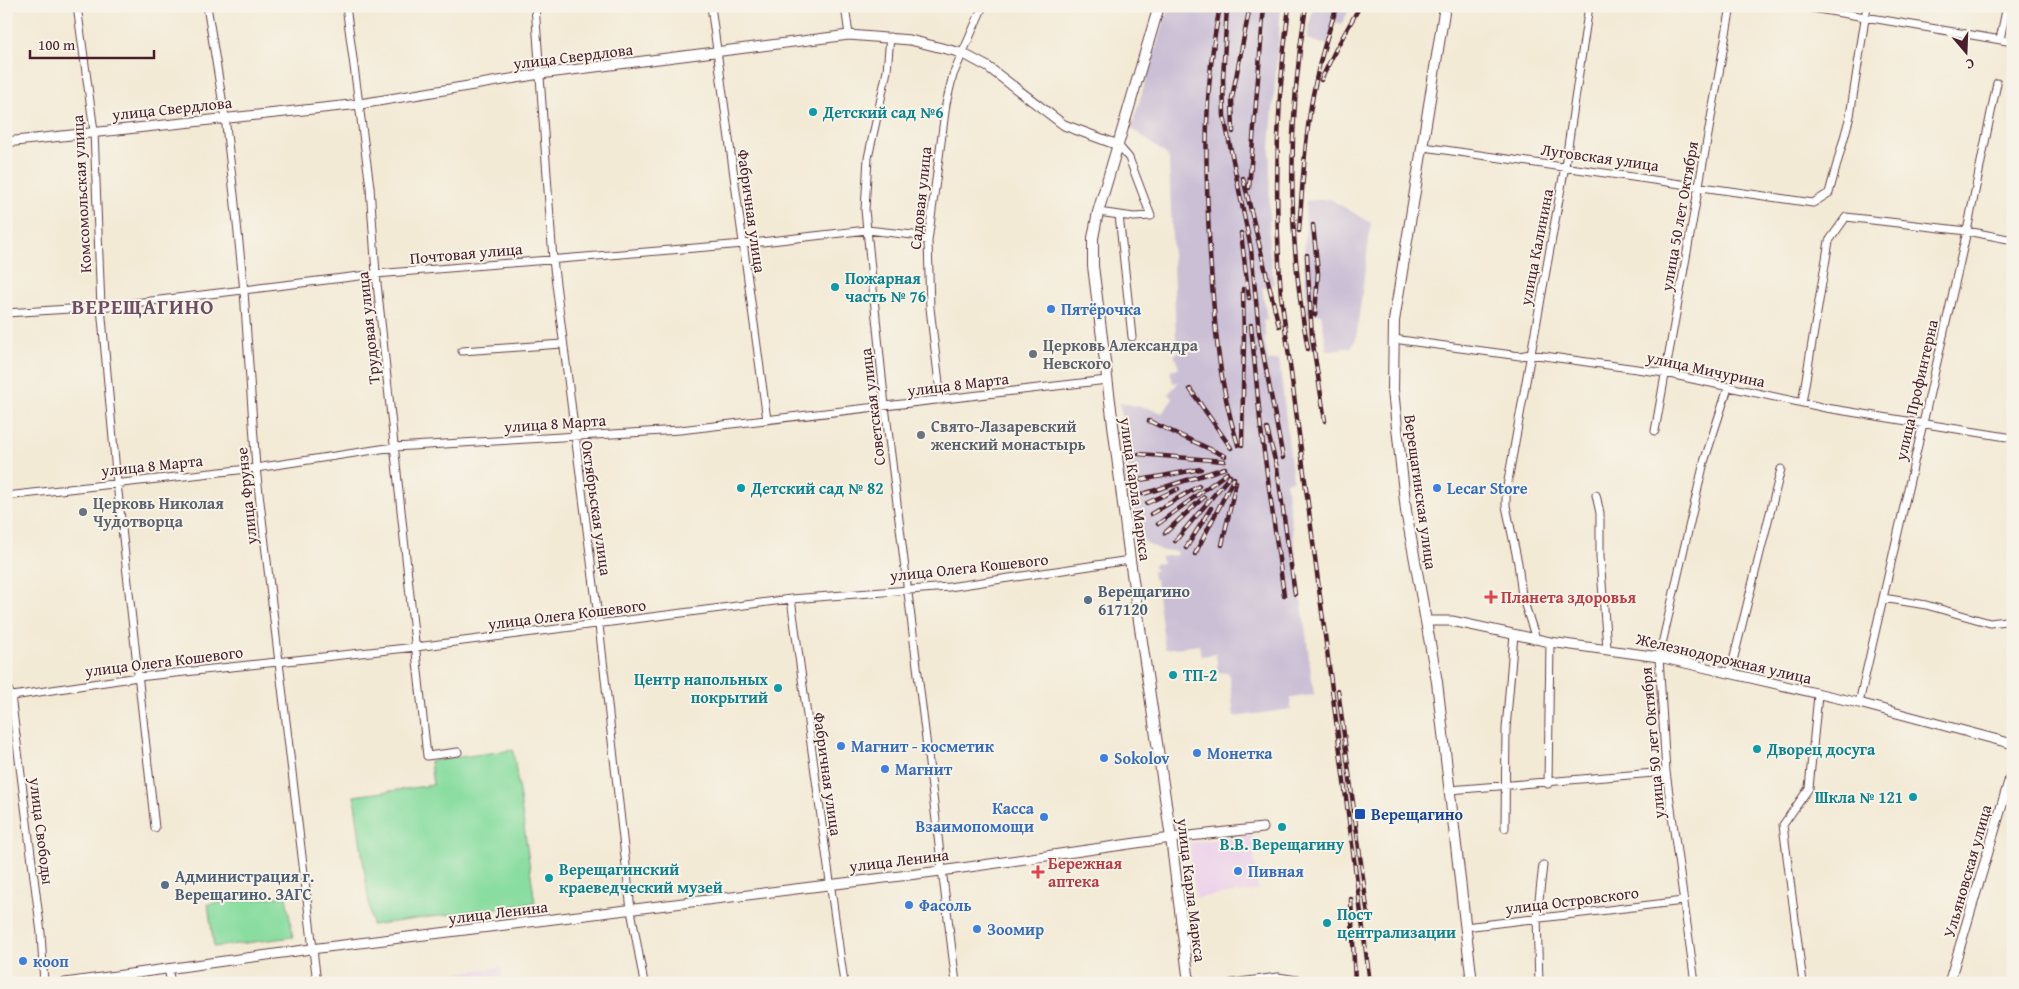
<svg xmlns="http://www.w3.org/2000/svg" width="2019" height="989" viewBox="0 0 2019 989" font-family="'Gentium Book Plus',serif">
	<rect width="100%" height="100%" fill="#f7f3e8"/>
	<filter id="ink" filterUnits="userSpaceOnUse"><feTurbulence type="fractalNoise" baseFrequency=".02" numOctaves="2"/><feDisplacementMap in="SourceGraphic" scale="10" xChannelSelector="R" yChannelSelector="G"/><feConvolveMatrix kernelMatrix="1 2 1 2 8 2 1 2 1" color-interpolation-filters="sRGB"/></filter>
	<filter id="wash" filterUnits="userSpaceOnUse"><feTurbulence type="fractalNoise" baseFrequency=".0096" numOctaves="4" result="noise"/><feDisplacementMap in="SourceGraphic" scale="20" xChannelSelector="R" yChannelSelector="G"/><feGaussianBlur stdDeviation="1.12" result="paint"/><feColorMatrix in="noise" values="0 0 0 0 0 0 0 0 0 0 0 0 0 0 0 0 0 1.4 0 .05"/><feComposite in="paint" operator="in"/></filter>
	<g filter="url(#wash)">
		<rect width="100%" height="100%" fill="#f3ead5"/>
		<path fill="#ecd1ea" d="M1252 835 1258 890 1196 898 1189 843Z
			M501 967 502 977 494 978V983H458L456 973Z"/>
		<path fill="#cbbfd5" d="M1169 6H1281L1270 148 1269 246 1274 284 1262 288 1267 320 1263 321 1266 338H1264L1268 361 1279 360 1280 368 1293 480 1286 482 1314 695 1290 698 1291 709 1234 717 1229 673 1218 672 1216 654 1201 656 1199 645 1165 649 1156 579H1153L1152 571H1155L1154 564 1162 563 1161 557 1177 555 1176 551H1163L1145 542 1139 534 1126 499 1121 450 1123 430 1120 403 1148 408 1162 413 1173 399 1168 394 1179 382 1173 383 1170 370 1179 368 1174 354 1179 352 1176 338 1169 160 1167 155 1131 128Z
			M1313 6H1352L1341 24 1336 22 1327 45 1307 39Z
			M1330 199 1371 223 1356 339 1351 347 1327 351 1321 314H1307L1304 256 1306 201Z"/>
		<path fill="#89dda0" stroke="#6a7e66" d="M513 750 535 903 372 925 354 796 433 785 430 761Z
			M286 896 293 937 214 947 208 904Z"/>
	</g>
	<g filter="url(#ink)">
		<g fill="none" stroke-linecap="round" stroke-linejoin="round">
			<defs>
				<path id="minor" d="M77 6 94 131 101 307 117 483 155 828
					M207 6 225 117 234 195 244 291 256 468 317 983
					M346 6 370 187 376 274 427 756 458 752
					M535 6 553 260 599 625 631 910 644 983
					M711 6 767 420
					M845 6 849 35
					M1800 6 2013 42
					M890 37 887 71 868 158 865 210 885 406 956 983
					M2000 39 2007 6
					M1424 147 1813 203 1829 193 1850 116 1867 6
					M1098 212 1134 217 1151 216 1129 158 1118 145
					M1119 215 1132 337
					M6 313 101 307 376 274 744 244 867 230 913 235 928 241
					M1393 339 1520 356 1530 354 1665 373 1826 408 2013 438
					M462 351 562 344
					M941 400 930 308 928 241 946 104 953 75 983 6
					M1802 403 1829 241 1846 217 1967 231 2013 240
					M1655 431 1731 6
					M1596 495 1600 513V557L1607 648
					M6 496 256 468 394 447 680 430 1107 380
					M1883 598 1926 605 1990 623 2013 620
					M791 599 844 983
					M1536 639 1522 596 1518 563 1506 506V492L1565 166 1589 6
					M1730 673 1781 469
					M6 684 11 696 41 933 44 983
					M6 697 138 677 416 647 791 599 949 587 1130 560
					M1859 703 1967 231 1997 83
					M1548 784 1550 642
					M1450 790 1666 772
					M1505 828 1506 729 1514 634
					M1465 927 1683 901
					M168 968 171 983
					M1232 983 1278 977 1316 983
					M1539 983 1537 917 1543 865
					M1695 983 1666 772 1659 657 1704 462 1728 388
					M1803 983 1783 825 1809 788 1818 695"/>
				<path id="tertiary" d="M6 142 360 104 540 74 849 35 910 40 962 53 988 67 1064 125 1118 145
					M1426 621H1452L1550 642 1659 657 1859 703 2013 744
					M65 983 311 949 941 871 1171 838 1263 828
					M1949 983 2013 768"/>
				<path id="secondary" d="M1159 6 1098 212 1093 238V266L1130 560 1171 838 1189 983
					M1445 6 1394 321 1393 390 1406 511 1437 682 1472 983"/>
			</defs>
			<use href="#minor" stroke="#633d44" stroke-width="9"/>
			<use href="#tertiary" stroke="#633d44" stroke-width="11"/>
			<use href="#secondary" stroke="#633d44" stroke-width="12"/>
			<use href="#minor" stroke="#fff" stroke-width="7"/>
			<use href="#tertiary" stroke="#fff" stroke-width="9"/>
			<use href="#secondary" stroke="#fff" stroke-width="10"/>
			<defs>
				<path id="rail" d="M1220 6C1203 90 1205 169 1210 253 1214 319 1218 382 1238 445
					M1227 6 1223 79 1224 116 1251 249 1259 332 1283 458
					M1289 6C1276 103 1274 198 1281 295L1370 983
					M1306 6C1288 119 1287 236 1308 349
					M1321 80 1336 49 1360 6
					M1233 132 1232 98 1250 6
					M1243 178 1279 326
					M1249 188 1264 6
					M1313 225 1318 273 1315 315
					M1299 231C1303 181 1305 129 1316 80 1321 55 1329 30 1337 6
					M1241 233 1249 298
					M1307 255 1312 338 1325 421
					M1251 325 1261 430 1284 595
					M1190 389 1231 448
					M1149 421 1225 456
					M1267 429 1277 468 1295 594
					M1242 445 1244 340 1243 289
					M1139 454 1224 461
					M1140 480 1201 469
					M1143 494 1225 468
					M1147 503 1178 489
					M1151 514 1199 486
					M1158 524 1227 473
					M1165 533 1204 497
					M1175 541 1230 476
					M1222 545 1236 482
					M1186 548 1211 508
					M1195 554 1234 478
					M1338 690 1368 916
					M1351 899 1355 983"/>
			</defs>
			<use href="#rail" stroke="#4a1f2b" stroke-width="4.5"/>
			<use href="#rail" stroke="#f7f3e8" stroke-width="2.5" stroke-dasharray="8" stroke-linecap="butt"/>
		</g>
	</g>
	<g fill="#0f9aa8" stroke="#f7f3e8" stroke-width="2">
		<circle cx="813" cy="112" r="5"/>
		<circle cx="835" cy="287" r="5"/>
		<circle cx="741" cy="488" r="5"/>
		<circle cx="1173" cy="675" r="5"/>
		<circle cx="778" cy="688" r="5"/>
		<circle cx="1757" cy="749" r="5"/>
		<circle cx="1913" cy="797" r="5"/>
		<circle cx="1282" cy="827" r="5"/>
		<circle cx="549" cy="878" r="5"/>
		<circle cx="1327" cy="923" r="5"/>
	</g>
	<g fill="#3f7fe0" stroke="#f7f3e8" stroke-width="2">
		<circle cx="1051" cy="309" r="5"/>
		<circle cx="1437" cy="488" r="5"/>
		<circle cx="841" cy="746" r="5"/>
		<circle cx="1197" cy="753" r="5"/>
		<circle cx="1104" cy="758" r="5"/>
		<circle cx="885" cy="769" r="5"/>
		<circle cx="1044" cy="817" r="5"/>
		<circle cx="1238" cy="871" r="5"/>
		<circle cx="909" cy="905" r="5"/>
		<circle cx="977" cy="929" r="5"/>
		<circle cx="23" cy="961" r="5"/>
	</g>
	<g fill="#6b7280" stroke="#f7f3e8" stroke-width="2">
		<circle cx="1033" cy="354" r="5"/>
		<circle cx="921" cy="435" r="5"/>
		<circle cx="83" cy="512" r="5"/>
	</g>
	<g fill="#e0444e" stroke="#f7f3e8" stroke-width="2">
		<path d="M1488.5 589.5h5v5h5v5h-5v5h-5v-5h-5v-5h5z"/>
		<path d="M1035.5 864.5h5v5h5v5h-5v5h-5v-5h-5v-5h5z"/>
	</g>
	<g fill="#5c6f8a" stroke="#f7f3e8" stroke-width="2">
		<circle cx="1088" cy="600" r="5"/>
		<circle cx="165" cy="885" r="5"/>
	</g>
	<rect fill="#1a4fb4" stroke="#f7f3e8" stroke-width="2" x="1354" y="808" width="12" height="12" rx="2.5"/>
	<g text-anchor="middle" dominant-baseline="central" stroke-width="4" stroke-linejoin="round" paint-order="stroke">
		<g font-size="16" fill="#4a1f2b" stroke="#f7f3e8">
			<text transform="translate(573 56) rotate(-7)">улица Свердлова</text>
			<text transform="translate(172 108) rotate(-6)">улица Свердлова</text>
			<text transform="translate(1600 157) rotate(8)">Луговская улица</text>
			<text transform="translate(81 194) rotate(-93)">Комсомольская улица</text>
			<text transform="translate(920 198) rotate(-84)">Садовая улица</text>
			<text transform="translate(752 211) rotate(82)">Фабричная улица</text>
			<text transform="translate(1679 216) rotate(-80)">улица 50 лет Октября</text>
			<text transform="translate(1536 247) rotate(-79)">улица Калинина</text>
			<text transform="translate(466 253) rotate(-5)">Почтовая улица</text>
			<text transform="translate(368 328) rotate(-96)">Трудовая улица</text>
			<text transform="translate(1706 369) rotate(12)">улица Мичурина</text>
			<text transform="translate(958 384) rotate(-7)">улица 8 Марта</text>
			<text transform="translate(1916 390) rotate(-77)">улица Профинтерна</text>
			<text transform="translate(872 407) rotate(-97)">Советская улица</text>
			<text transform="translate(555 423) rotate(-4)">улица 8 Марта</text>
			<text transform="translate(152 465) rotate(-6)">улица 8 Марта</text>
			<text transform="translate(1136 489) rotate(82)">улица Карла Маркса</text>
			<text transform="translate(1421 492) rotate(82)">Верещагинская улица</text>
			<text transform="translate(246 496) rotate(-96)">улица Фрунзе</text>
			<text transform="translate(597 508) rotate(82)">Октябрьская улица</text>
			<text transform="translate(969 567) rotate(-6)">улица Олега Кошевого</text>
			<text transform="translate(567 614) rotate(-7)">улица Олега Кошевого</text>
			<text transform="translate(1724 658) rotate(13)">Железнодорожная улица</text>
			<text transform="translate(164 661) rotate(-7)">улица Олега Кошевого</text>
			<text transform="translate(1652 743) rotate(-95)">улица 50 лет Октября</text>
			<text transform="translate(828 774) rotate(82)">Фабричная улица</text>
			<text transform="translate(42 831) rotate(83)">улица Свободы</text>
			<text transform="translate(899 860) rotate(-7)">улица Ленина</text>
			<text transform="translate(1967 871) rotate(-74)">Ульяновская улица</text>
			<text transform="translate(1192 890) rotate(83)">улица Карла Маркса</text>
			<text transform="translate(1572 900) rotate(-7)">улица Островского</text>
			<text transform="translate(498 912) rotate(-7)">улица Ленина</text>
		</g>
		<g font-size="16" font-weight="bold" fill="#0d838f" stroke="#f7f3e8" text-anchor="start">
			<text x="823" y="112">Детский сад №6</text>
			<text x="845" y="278">Пожарная<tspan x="845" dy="18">часть № 76</tspan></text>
			<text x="751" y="488">Детский сад № 82</text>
			<text x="1183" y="675">ТП-2</text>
			<text x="768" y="679" text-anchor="end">Центр напольных<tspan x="768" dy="18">покрытий</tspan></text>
			<text x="1767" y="749">Дворец досуга</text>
			<text x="1903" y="797" text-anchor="end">Шкла № 121</text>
			<text x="1282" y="844" text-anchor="middle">В.В. Верещагину</text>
			<text x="559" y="869">Верещагинский<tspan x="559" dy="18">краеведческий музей</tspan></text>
			<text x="1337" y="914">Пост<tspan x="1337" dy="18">централизации</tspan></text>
		</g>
		<g font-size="16" font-weight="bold" fill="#366cbe" stroke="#f7f3e8" text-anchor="start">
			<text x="1061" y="309">Пятёрочка</text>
			<text x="1447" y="488">Lecar Store</text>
			<text x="851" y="746">Магнит - косметик</text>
			<text x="1207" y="753">Монетка</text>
			<text x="1114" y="758">Sokolov</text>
			<text x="895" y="769">Магнит</text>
			<text x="1034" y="808" text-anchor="end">Касса<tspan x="1034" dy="18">Взаимопомощи</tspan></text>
			<text x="1248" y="871">Пивная</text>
			<text x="919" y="905">Фасоль</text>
			<text x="987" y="929">Зоомир</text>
			<text x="33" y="961">кооп</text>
		</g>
		<g font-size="16" font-weight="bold" fill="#5b616d" stroke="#f7f3e8" text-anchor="start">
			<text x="1043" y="345">Церковь Александра<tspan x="1043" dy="18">Невского</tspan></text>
			<text x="931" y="426">Свято-Лазаревский<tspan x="931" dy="18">женский монастырь</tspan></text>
			<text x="93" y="503">Церковь Николая<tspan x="93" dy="18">Чудотворца</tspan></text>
		</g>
		<g font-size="16" font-weight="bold" fill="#4e5e75" stroke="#f7f3e8" text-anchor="start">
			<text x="1098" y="591">Верещагино<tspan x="1098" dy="18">617120</tspan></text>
			<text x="175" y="876">Администрация г.<tspan x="175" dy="18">Верещагино. ЗАГС</tspan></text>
		</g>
		<g font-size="16" font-weight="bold" fill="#be3a42" stroke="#f7f3e8" text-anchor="start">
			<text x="1501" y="597">Планета здоровья</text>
			<text x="1048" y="863">Бережная<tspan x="1048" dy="18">аптека</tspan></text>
		</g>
		<g font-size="16" font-weight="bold" fill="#164399" stroke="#f7f3e8" text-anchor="start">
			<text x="1371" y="814">Верещагино</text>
		</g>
		<g font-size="21" font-weight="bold" letter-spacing="1" fill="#6e4e64" stroke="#f7f3e8">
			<text x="143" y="306">ВЕРЕЩАГИНО</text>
		</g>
	</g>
	<rect width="2019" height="989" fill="none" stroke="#f7f3e8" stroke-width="25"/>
	<g transform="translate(1966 52) rotate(161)" stroke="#f7f3e8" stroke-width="4" paint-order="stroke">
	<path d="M0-4L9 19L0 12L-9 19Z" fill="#4a1f2b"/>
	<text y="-8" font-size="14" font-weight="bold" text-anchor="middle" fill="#4a1f2b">С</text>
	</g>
	<path d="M30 50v8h124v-8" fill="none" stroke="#4a1f2b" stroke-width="2.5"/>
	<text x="38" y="50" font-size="15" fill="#4a1f2b" stroke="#f7f3e8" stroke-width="4" paint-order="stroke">100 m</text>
</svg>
